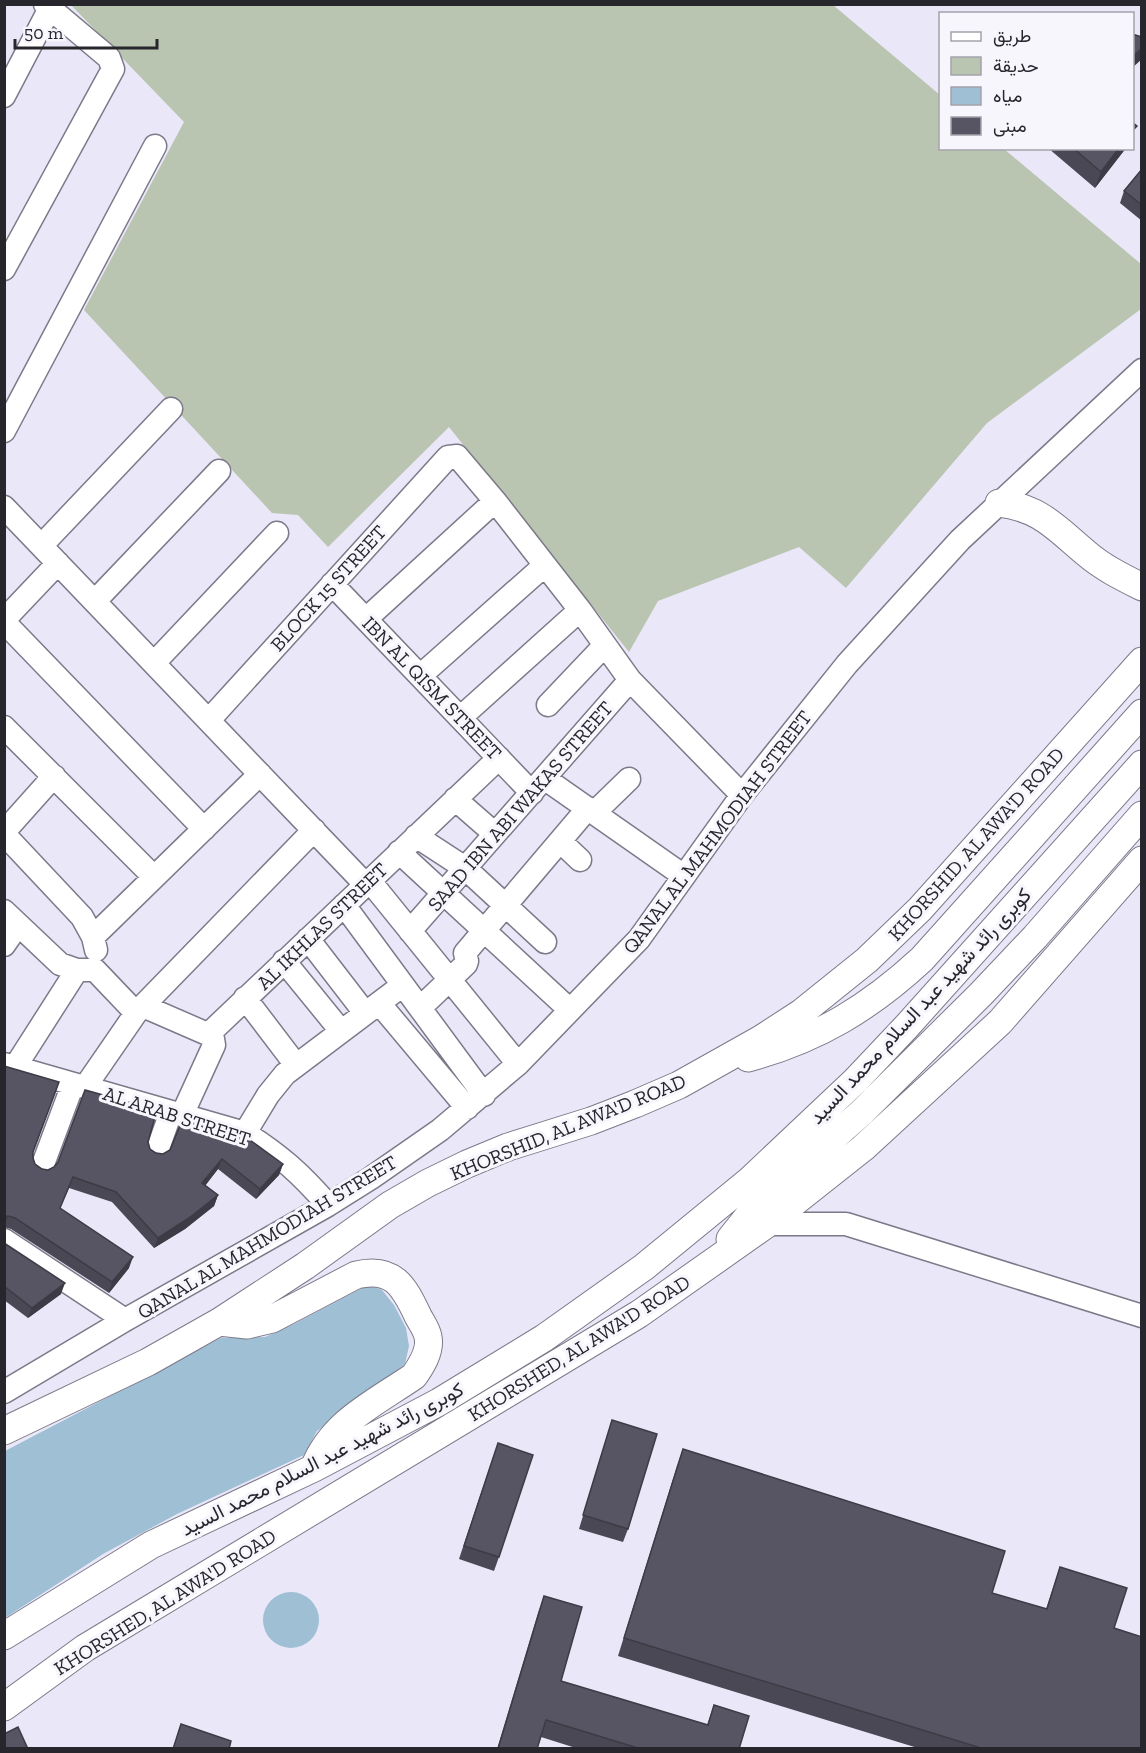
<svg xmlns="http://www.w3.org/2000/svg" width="1146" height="1753" viewBox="0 0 1146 1753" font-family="'Zilla Slab',Vazirmatn,serif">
	<rect width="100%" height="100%" fill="#eae7f9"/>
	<path fill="#b9c4b1" d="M71 5H833L940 95V148L1004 149 1141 264V309L987 423 846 588 799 547 658 601 629 652 449 427 328 547 298 515 272 513 84 310 184 122Z"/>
	<path fill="#9ebfd4" d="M368 1285 382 1290 394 1305 406 1328 409 1346 405 1364 317 1431 304 1455 177 1514 103 1554 5 1618V1451L221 1338 265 1337 294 1324Z
		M263 1620a28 28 0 1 1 56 0a28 28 0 1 1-56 0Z"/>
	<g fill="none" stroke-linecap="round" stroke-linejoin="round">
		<defs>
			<path id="minor" d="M4 96 50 8
				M4 269 113 69 109 58 45 4
				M4 431 155 146
				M4 507 365 884
				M42 545 171 409
				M332 584 532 793
				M95 601 219 471
				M366 619 495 501
				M4 620 58 563
				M4 622 204 829
				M154 663 277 533
				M420 676 545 565
				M548 705 605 645
				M460 718 580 610
				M209 720 448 457 457 456 495 501 580 610 630 680 742 795
				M4 727 154 877
				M544 778 684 876
				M455 799 495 834
				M594 813 629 779
				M4 832 54 776
				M4 834 82 917 93 937 96 950
				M416 836 465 868 545 942
				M560 841 580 860
				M399 852 570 1010
				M369 880 518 1064
				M344 905 484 1095
				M4 911 60 964 77 970H95L136 1013
				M410 931 630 680
				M93 937 260 774
				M308 939 365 1013
				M4 945 18 925
				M284 961 341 1031
				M245 998 296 1065
				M379 1003 467 1108
				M143 1006 212 1036
				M420 1008 466 964 467 961 465 953 588 808
				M4 1064 245 1133C280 1155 301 1174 328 1205
				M15 1067 77 970
				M85 1087 136 1013 314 830
				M182 1115 214 1045 212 1033 215 1028 499 758
				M245 1133 268 1095 285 1074 403 985
				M157 1151 171 1112
				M42 1167 73 1084
				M767 1224H846L1142 1316
				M4 1240 125 1320
				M4 1392 125 1320 328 1205 371 1178 440 1130 518 1064 639 939 742 795 847 664 960 540 1142 370"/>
			<path id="major" d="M999 503C1040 508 1055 527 1086 553 1102 567 1122 577 1142 587
				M748 1058C818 1039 869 1008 922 959L1142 713
				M730 1239 758 1204 861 1113 981 994 1035 937 1142 815
				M219 1322 247 1325 272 1319 356 1275C393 1266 404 1286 418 1316 421 1322 427 1330 428 1337 431 1351 421 1366 414 1376 375 1403 332 1422 314 1468
				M4 1431 148 1362 219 1322 305 1266 390 1205 428 1183 467 1164 508 1147 591 1121 635 1104 679 1085 761 1039 801 1013 867 960 920 909 1142 661
				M4 1636 151 1545 314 1468 439 1402 544 1338 644 1267 749 1181 856 1080 907 1026 1142 764
				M4 1707 85 1648 639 1314 767 1224 863 1148 1000 1022 1142 860"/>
		</defs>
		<use href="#minor" stroke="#7c7989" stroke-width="25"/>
		<use href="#major" stroke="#7c7989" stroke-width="29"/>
		<use href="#minor" stroke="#fff" stroke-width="22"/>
		<use href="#major" stroke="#fff" stroke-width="27"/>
	</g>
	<path fill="#4b4855" d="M1048 148H1126L1095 188Z
		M1142 169V221L1120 203 1124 191Z
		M4 1066 33 1152V1158L35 1164 42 1169 48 1170 148 1142 150 1149 156 1153 283 1164 279 1175 256 1199 218 1169 205 1185 218 1195 214 1206 185 1229 154 1248 112 1202 69 1188 60 1208 129 1268 109 1293 11 1229 4 1227Z
		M4 1243 61 1294 28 1318 4 1300Z
		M612 1420 628 1529 623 1542 579 1529Z
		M683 1449 992 1593 1046 1609 1060 1567 1114 1628 1142 1749H921L618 1656 677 1466Z
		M493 1457 499 1557 494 1571 459 1559Z
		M544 1596 561 1681 707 1725 714 1705 739 1749H579L541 1737 537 1749H497L538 1613Z"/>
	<path fill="#3d3b45" d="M1142 48V59L1132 68V57Z
		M1119 148H1126L1095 188 1101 172Z
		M222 1159 218 1169 199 1194 202 1183Z
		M283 1164 279 1175 256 1199 260 1189Z
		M218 1195 214 1206 185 1229 154 1248 158 1238Z
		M8 1216 4 1226V1217Z
		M133 1257 129 1268 109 1293 112 1282Z
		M65 1283 61 1294 28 1318 32 1308Z"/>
	<path fill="#575463" stroke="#3d3b45" stroke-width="1.5" d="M1132 34 1142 37V48L1132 57Z
		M1132 122 1137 126 1132 131Z
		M1073 148H1119L1101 172Z
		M1142 169V205L1124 191Z
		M4 1066 59 1082 33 1152V1158L35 1164 42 1169 48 1170 54 1167 58 1162 85 1090 157 1110 148 1142 150 1149 156 1153 163 1154 170 1150 183 1118 243 1135 283 1164 260 1189 222 1159 202 1183 218 1195 189 1218 158 1238 116 1192 73 1177 60 1208 133 1257 112 1282 15 1218 8 1216 4 1217Z
		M4 1243 65 1283 32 1308 4 1286Z
		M612 1420 657 1434 628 1529 583 1515Z
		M498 1443 533 1455 499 1557 464 1546Z
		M683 1449 1005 1551 992 1593 1047 1609 1060 1567 1127 1588 1114 1628 1142 1637V1749H984L624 1638Z
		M544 1596 582 1607 561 1681 708 1725 714 1705 749 1716 739 1749H641L546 1720 537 1749H498Z
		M181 1724 231 1741 229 1749H173Z
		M18 1727 28 1749H4V1734Z"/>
	<g text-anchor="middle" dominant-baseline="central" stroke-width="6" stroke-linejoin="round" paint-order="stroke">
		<g font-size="20" fill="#28262d" stroke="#f7f6fd">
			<text transform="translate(328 588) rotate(-48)">BLOCK 15 STREET</text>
			<text transform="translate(432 688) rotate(46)">IBN AL QISM STREET</text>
			<text transform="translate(520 806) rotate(-49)">SAAD IBN ABI WAKAS STREET</text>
			<text transform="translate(717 832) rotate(-53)">QANAL AL MAHMODIAH STREET</text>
			<text transform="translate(976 844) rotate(-48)">KHORSHID, AL AWA'D ROAD</text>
			<text transform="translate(322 926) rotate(-44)">AL IKHLAS STREET</text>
			<text transform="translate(920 1006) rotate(-47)">كوبرى رائد شهيد عبد السلام محمد السيد</text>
			<text transform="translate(177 1116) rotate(18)">AL ARAB STREET</text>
			<text transform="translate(568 1127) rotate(-22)">KHORSHID, AL AWA'D ROAD</text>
			<text transform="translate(267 1237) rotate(-31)">QANAL AL MAHMODIAH STREET</text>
			<text transform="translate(579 1348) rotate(-32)">KHORSHED, AL AWA'D ROAD</text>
			<text transform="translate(322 1459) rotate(-27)">كوبرى رائد شهيد عبد السلام محمد السيد</text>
			<text transform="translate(165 1602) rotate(-32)">KHORSHED, AL AWA'D ROAD</text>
		</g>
	</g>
	<rect width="1146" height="1753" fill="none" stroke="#28262d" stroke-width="12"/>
	<rect x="939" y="12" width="195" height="138" fill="#f7f6fd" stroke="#a4a3aa" stroke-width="1.5"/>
	<rect x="951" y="32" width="30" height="9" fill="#ffffff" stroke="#a4a3aa" stroke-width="1.5"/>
	<text x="993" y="42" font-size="18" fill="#28262d">طريق</text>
	<rect x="951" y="57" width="30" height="18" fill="#b9c4b1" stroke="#a4a3aa" stroke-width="1.5"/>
	<text x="993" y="72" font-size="18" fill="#28262d">حديقة</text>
	<rect x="951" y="87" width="30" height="18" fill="#9ebfd4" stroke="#a4a3aa" stroke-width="1.5"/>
	<text x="993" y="102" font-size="18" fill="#28262d">مياه</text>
	<rect x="951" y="117" width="30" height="18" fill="#575463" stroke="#a4a3aa" stroke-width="1.5"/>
	<text x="993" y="132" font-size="18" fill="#28262d">مبنى</text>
	<path d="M15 39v9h142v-9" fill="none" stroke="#28262d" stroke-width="3"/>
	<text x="24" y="39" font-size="18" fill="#28262d" stroke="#f7f6fd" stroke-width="4.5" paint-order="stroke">50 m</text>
</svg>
